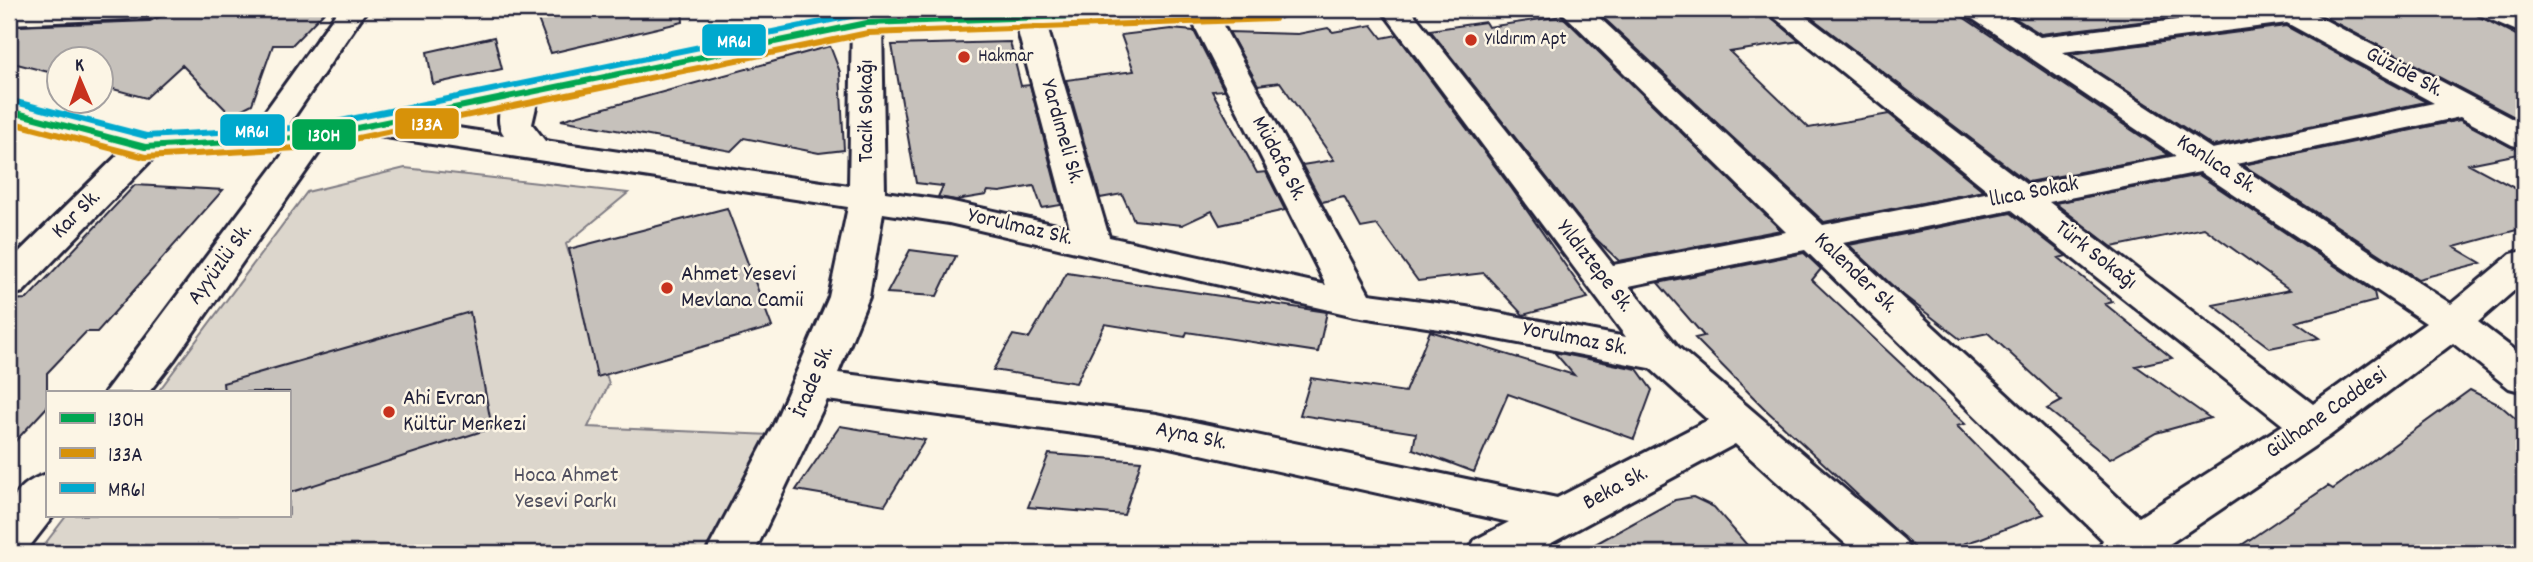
<svg xmlns="http://www.w3.org/2000/svg" width="2533" height="562" viewBox="0 0 2533 562" font-family="Dekko,sans-serif">
	<rect width="100%" height="100%" fill="#fcf5e5"/>
	<filter id="ink" filterUnits="userSpaceOnUse"><feTurbulence type="fractalNoise" baseFrequency=".0143" numOctaves="2"/><feDisplacementMap in="SourceGraphic" scale="14" xChannelSelector="R" yChannelSelector="G"/><feConvolveMatrix kernelMatrix="1 2 1 2 8 2 1 2 1" color-interpolation-filters="sRGB"/></filter>
	<g filter="url(#ink)">
		<path fill="#dcd6cc" stroke="#7f7c84" stroke-width="2" d="M405 168 628 193 566 244 609 384 588 427 774 435 711 553H38L67 515H289V392H158L307 192Z"/>
		<path fill="#c6c1bb" stroke="#22223b" stroke-width="2" d="M534 9H682L683 22 551 53Z
			M1611 9H1762L1799 41 1730 52 1809 128 1889 114 1984 191 1824 222 1596 11Z
			M1800 9H1951L2169 155 2028 182Z
			M2007 9H2246L2041 34 2002 10Z
			M2309 9H2465L2524 39V122Z
			M325 11 292 45H273L252 104 231 115 182 65 146 98 102 86V60H60V75L9 62V31L16 26 150 21 163 15Z
			M1562 16 1781 230 1619 261 1593 236 1430 30 1485 22 1488 27Z
			M1372 25 1382 38 1397 35 1512 189 1588 298 1523 315 1484 273 1418 281 1377 225 1361 228 1344 197 1322 202 1302 165 1334 160 1280 82 1258 85 1229 32 1298 34 1328 28 1333 32Z
			M2286 26 2426 102 2213 146 2070 54Z
			M1171 29 1194 31 1224 90 1212 91 1257 173 1266 172 1285 210 1220 225 1212 211 1182 225 1134 220 1122 194 1100 198 1066 80 1134 71 1121 35Z
			M494 37 502 69 433 84 427 52Z
			M1010 42 1021 86 1030 85 1061 205 1042 208 1034 186 1000 192 988 191 986 195 956 200 938 197 943 186 916 183 892 45Z
			M830 46 840 72 844 150 819 153 744 138 731 151 561 120Z
			M2460 120 2511 147 2524 150V153L2469 164 2524 193V228L2454 247 2481 263 2418 279 2243 165Z
			M2199 175 2374 292 2376 301 2296 322 2319 338 2270 348 2213 305 2290 290 2204 228 2112 247 2055 203Z
			M135 185 223 190 97 332H86L47 373V407L9 448V300L27 299Z
			M727 208 772 327 597 377 569 249Z
			M2011 213 2066 256 2059 258 2113 302 2105 304 2172 358 2136 366 2210 418 2156 433 2110 459 2047 409 2062 401 1988 333 1960 339 1898 291 1849 245Z
			M910 250 956 256 937 296 887 293Z
			M1804 253 1821 269 1812 280 1965 424 1957 426 2044 514 1979 539 1933 553H1920L1766 410 1695 338 1704 336 1658 283Z
			M1067 273 1327 312 1318 352 1187 332 1185 337 1105 324 1076 383 993 370 1013 335 1029 338Z
			M470 312 492 428 289 493V392H224L223 383Z
			M1430 331 1574 375 1554 352 1637 369 1652 390 1634 439 1508 394 1474 472 1413 449 1416 433 1300 415 1311 378 1405 392Z
			M2470 390 2500 405 2524 426V553H2230L2328 486 2333 489Z
			M840 426 925 440 885 505 796 490Z
			M1049 454 1141 461 1124 515 1028 507Z
			M1693 497 1714 507 1754 553H1579L1675 500Z"/>
		<g fill="none" stroke-linecap="round" stroke-linejoin="round">
			<defs>
				<path id="street" d="M9 9H164L160 15 150 18 9 24Z
					M339 9H367L273 148 261 151 249 148 244 141Z
					M1017 9H1045V20L1109 237 1326 285 1186 9H1214L1369 294 1466 307 1626 337 1381 9H1410L1613 265 1786 232 1559 9H1590L1823 225 1990 192 1764 9H1796L2027 185 2176 156 1967 15 1963 9H1996L2040 37 2265 9H2304L2524 125V148L2512 145 2460 117 2236 164 2451 304 2511 254 2524 251V282L2478 322 2524 357V392L2509 388 2453 343 2328 437 2156 553H2096L2103 540 1805 250 1629 286 1678 347 1904 540 1911 553H1856L1735 444 1533 553H1468L1475 540 1509 522 1156 444 827 400 754 553H706L775 422 829 297 848 207 372 135 360 132 355 125 360 118 372 115 504 135C493 119 502 102 512 87L523 84 534 87 539 94 532 124 545 141 849 186 852 23 857 17 867 14 877 17 882 23 885 192 949 201 1070 228 1015 20ZM2287 23 2434 103 2212 149 2063 52ZM2200 172 2426 323 2313 404 2049 202ZM2012 210 2283 425 2139 517 1843 243ZM883 213 949 223 1355 316 1466 333 1650 368 1708 420 1557 498 1156 414 838 373 869 297Z
					M2476 9H2513L2524 14V34L2480 15Z
					M313 127 325 130 330 137 174 360 149 392H105L301 130Z
					M145 137 157 140 162 147 157 154 23 292 9 296V262L133 140Z
					M47 474V515H54L26 551 9 553C9 516 4 487 47 474Z"/>
				<path id="secondary" d="M1026 9H1288L1284 15 1274 18 867 32 313 147 145 157 9 121V101L145 137 313 127 867 14Z"/>
			</defs>
			<use href="#street" stroke="#22223b" stroke-width="6"/>
			<use href="#secondary" stroke="#22223b" stroke-width="6"/>
			<use href="#street" fill="#fcf5e5" fill-rule="evenodd"/>
			<use href="#secondary" fill="#fcf5e5" fill-rule="evenodd"/>
			<defs>
				<path id="bus-1" d="M9 111 145 147 313 137 867 23 1274 9"/>
				<path id="bus-2" d="M9 122 145 157 314 147 868 33 1274 19"/>
				<path id="bus-3" d="M12 101 146 136 312 127 865 13 976 9"/>
			</defs>
			<use href="#bus-1" stroke="#fcf5e5" stroke-width="10"/>
			<use href="#bus-2" stroke="#fcf5e5" stroke-width="10"/>
			<use href="#bus-3" stroke="#fcf5e5" stroke-width="10"/>
			<use href="#bus-1" stroke="#00a651" stroke-width="6"/>
			<use href="#bus-2" stroke="#d79209" stroke-width="6"/>
			<use href="#bus-3" stroke="#00a9ce" stroke-width="6"/>
		</g>
	</g>
	<g fill="#c8321e" stroke="#fcf5e5" stroke-width="2.5">
		<circle cx="1471" cy="40" r="7"/>
		<circle cx="964" cy="57" r="7"/>
		<circle cx="667" cy="288" r="7"/>
		<circle cx="389" cy="412" r="7"/>
	</g>
	<g text-anchor="middle" dominant-baseline="central" stroke-width="5" stroke-linejoin="round" paint-order="stroke">
		<g font-size="19" fill="#22223b" stroke="#fcf5e5" text-anchor="start">
			<text x="1485" y="40">Yıldırım Apt</text>
			<text x="978" y="57">Hakmar</text>
		</g>
		<g font-size="23" fill="#22223b" stroke="#fcf5e5">
			<text transform="translate(2404 73) rotate(28)">Güzide Sk.</text>
			<text transform="translate(867 111) rotate(-90)">Tacik Sokağı</text>
			<text transform="translate(1061 132) rotate(74)">Yardımeli Sk.</text>
			<text transform="translate(1278 159) rotate(62)">Müdafa Sk.</text>
			<text transform="translate(2216 165) rotate(33)">Kanlıca Sk.</text>
			<text transform="translate(2034 193) rotate(-11)">llıca Sokak</text>
			<text transform="translate(77 215) rotate(-45)">Kar Sk.</text>
			<text transform="translate(1020 228) rotate(13)">Yorulmaz Sk.</text>
			<text transform="translate(2095 256) rotate(38)">Türk Sokağı</text>
			<text transform="translate(221 265) rotate(-54)">Ayyüzlü Sk.</text>
			<text transform="translate(1594 267) rotate(52)">Yıldıztepe Sk.</text>
			<text transform="translate(1855 274) rotate(44)">Kalender Sk.</text>
			<text transform="translate(1575 340) rotate(11)">Yorulmaz Sk.</text>
			<text transform="translate(814 382) rotate(-67)">İrade Sk.</text>
			<text transform="translate(2327 414) rotate(-35)">Gülhane Caddesi</text>
			<text transform="translate(1191 437) rotate(12)">Ayna Sk.</text>
			<text transform="translate(1616 489) rotate(-28)">Beka Sk.</text>
		</g>
		<g font-size="23" fill="#22223b" stroke="#fcf5e5" text-anchor="start">
			<text x="681" y="275">Ahmet Yesevi<tspan x="681" dy="26">Mevlana Camii</tspan></text>
			<text x="403" y="399">Ahi Evran<tspan x="403" dy="26">Kültür Merkezi</tspan></text>
		</g>
		<g font-size="23" fill="#504f5f" stroke="#fcf5e5">
			<text x="566" y="476">Hoca Ahmet<tspan x="566" dy="26">Yesevi Parkı</tspan></text>
		</g>
	</g>
	<g stroke="#fcf5e5" stroke-width="2.5">
		<rect x="701" y="23" width="66" height="34" rx="7" fill="#00a9ce"/>
		<rect x="394" y="107" width="66" height="33" rx="7" fill="#d79209"/>
		<rect x="219" y="113" width="67" height="34" rx="7" fill="#00a9ce"/>
		<rect x="291" y="118" width="66" height="33" rx="7" fill="#00a651"/>
	</g>
	<g font-size="19" text-anchor="middle" font-weight="bold" fill="#fff">
		<text x="734" y="47">MR61</text>
		<text x="427" y="130">133A</text>
		<text x="252" y="137">MR61</text>
		<text x="324" y="141">130H</text>
	</g>
	<rect width="2533" height="562" fill="none" stroke="#fcf5e5" stroke-width="35"/>
	<rect x="18" y="18" width="2498" height="527" fill="none" stroke="#22223b" stroke-width="2.5" filter="url(#ink)"/>
	<rect x="46" y="391" width="245" height="126" fill="#fcf5e5" stroke="#a5a1a1" stroke-width="2"/>
	<rect x="60" y="413" width="35" height="10" fill="#00a651" stroke="#a5a1a1" stroke-width="2"/>
	<text x="108" y="426" font-size="21" fill="#22223b">130H</text>
	<rect x="60" y="448" width="35" height="10" fill="#d79209" stroke="#a5a1a1" stroke-width="2"/>
	<text x="108" y="461" font-size="21" fill="#22223b">133A</text>
	<rect x="60" y="483" width="35" height="10" fill="#00a9ce" stroke="#a5a1a1" stroke-width="2"/>
	<text x="108" y="496" font-size="21" fill="#22223b">MR61</text>
	<g transform="translate(80 80) rotate(358)"><circle r="33" fill="#fcf5e5" stroke="#a5a1a1" stroke-width="2"/>
	<path d="M0-5L12 26L0 18L-12 26Z" fill="#c8321e"/>
	<text y="-10" font-size="19" font-weight="bold" text-anchor="middle" fill="#22223b">K</text>
	</g>
</svg>
